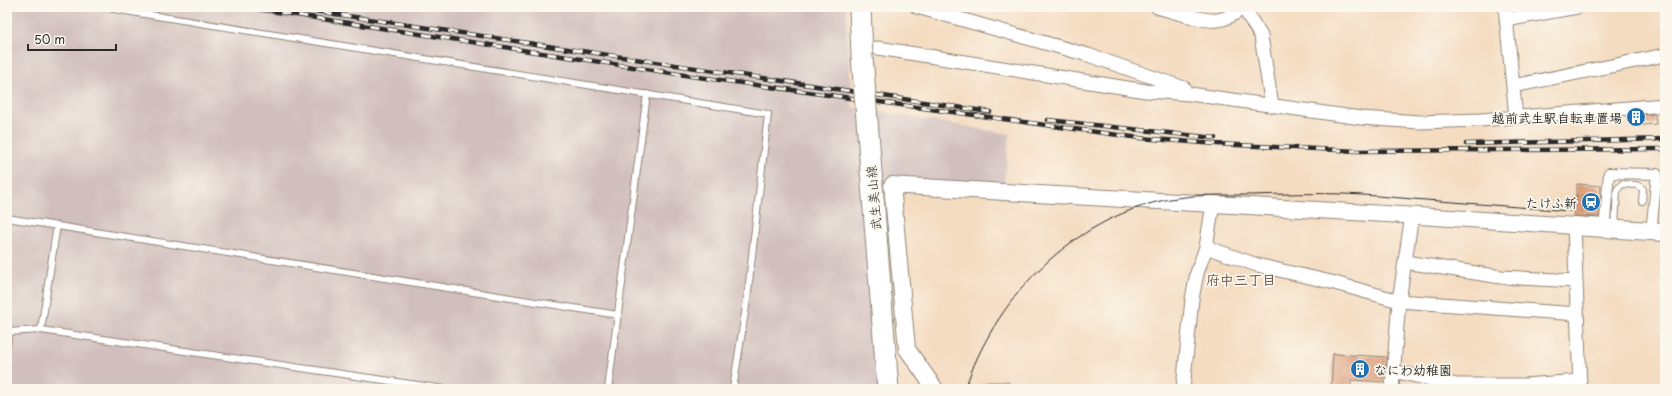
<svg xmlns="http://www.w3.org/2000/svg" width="1672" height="396" viewBox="0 0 1672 396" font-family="'Playpen Sans','Klee One',sans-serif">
	<defs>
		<pattern id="building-hatch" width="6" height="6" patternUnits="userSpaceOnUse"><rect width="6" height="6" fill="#df9670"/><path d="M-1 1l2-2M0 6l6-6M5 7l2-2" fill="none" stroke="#b57b5c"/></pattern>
	</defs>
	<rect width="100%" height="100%" fill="#fbf7ec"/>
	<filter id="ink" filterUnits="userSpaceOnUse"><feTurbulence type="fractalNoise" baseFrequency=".025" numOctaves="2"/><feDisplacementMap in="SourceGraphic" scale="8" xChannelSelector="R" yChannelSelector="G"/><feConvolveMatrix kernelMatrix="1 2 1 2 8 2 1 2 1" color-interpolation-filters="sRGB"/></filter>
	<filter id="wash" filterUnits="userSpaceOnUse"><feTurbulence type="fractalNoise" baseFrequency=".012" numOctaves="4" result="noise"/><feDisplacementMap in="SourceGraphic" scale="16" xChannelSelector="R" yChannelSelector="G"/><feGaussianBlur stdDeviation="0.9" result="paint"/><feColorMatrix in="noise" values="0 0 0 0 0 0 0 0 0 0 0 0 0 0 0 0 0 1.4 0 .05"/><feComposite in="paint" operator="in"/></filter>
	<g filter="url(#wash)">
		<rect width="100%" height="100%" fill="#f4dcc1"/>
		<path fill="#d1bfbd" d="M7 7H846L852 107 1010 134 1003 187 859 175 880 389H7Z"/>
		<g id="blocks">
			<path fill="url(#building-hatch)" d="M1655 114 1656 124 1632 126 1631 116Z
				M1577 184 1601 186 1599 217 1574 216Z
				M1333 354 1387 357 1385 382 1351 380V389H1331Z"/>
		</g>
	</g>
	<g filter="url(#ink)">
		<use href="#blocks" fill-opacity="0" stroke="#908476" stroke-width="1"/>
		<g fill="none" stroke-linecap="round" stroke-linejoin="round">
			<defs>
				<path id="service" d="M101 7 768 114 747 300 733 389
					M7 218 618 315
					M1615 227 1617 190 1622 184 1637 185 1643 189 1642 201
					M41 330 57 225
					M7 332 41 330 445 389
					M7 346 9 333
					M608 389 647 94"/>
				<path id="pedestrian" d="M1605 219 1609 173 1657 174 1652 223"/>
				<path id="minor" d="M917 7 1088 55 1184 88V92
					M1157 7C1172 11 1203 22 1218 20 1228 19 1236 13 1243 7
					M1243 7 1261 36 1272 106
					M1505 7 1516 117
					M1506 20 1577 7
					M878 48 1146 91 1190 94 1361 118 1419 122 1481 120 1665 105
					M1513 86 1665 55
					M1574 226 1580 388
					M1206 247 1257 265 1331 282 1399 301 1577 314
					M1405 262 1501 277 1576 281
					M1393 371 1457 385H1524L1580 381
					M983 389H1005
					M1183 389 1192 299 1197 273 1206 247 1213 204
					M1392 389 1399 301 1412 215"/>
				<path id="tertiary" d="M935 389 907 349 892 185C1120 200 1347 210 1574 226"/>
				<path id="secondary" d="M1574 226 1665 232"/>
			</defs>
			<use href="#service" stroke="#908476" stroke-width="8"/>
			<use href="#pedestrian" stroke="#908476" stroke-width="12"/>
			<use href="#minor" stroke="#908476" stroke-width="15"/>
			<use href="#tertiary" stroke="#908476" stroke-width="18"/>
			<use href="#secondary" stroke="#908476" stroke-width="20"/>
			<path stroke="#908476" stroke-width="2" stroke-dasharray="3 3" stroke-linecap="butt" d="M1663 128 1665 121
				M1575 196 1598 198
				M1581 213 1582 197"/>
			<use href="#service" stroke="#fff" stroke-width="6"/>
			<use href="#pedestrian" stroke="#fff" stroke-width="10"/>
			<use href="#minor" stroke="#fff" stroke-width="13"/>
			<use href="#tertiary" stroke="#fff" stroke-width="16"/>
			<use href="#secondary" stroke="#fff" stroke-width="18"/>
			<path stroke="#2b2b2b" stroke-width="1" d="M965 389C994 301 1065 226 1156 202 1187 194 1222 195 1253 195 1283 194 1314 193 1344 194 1367 195 1390 197 1413 199 1466 203 1518 207 1570 211"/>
			<defs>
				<path id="rail" d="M245 7 691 76 1140 138 1217 144 1357 151 1665 149
					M288 7 990 112
					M1048 120 1215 138
					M1466 144 1665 139"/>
			</defs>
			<use href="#rail" stroke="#2b2b2b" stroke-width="4.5"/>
			<use href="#rail" stroke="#fbf7ec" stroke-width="3" stroke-dasharray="9" stroke-linecap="butt"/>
			<defs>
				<path id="primary-bridge" d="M860 7 862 56 888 389"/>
			</defs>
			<use href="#primary-bridge" stroke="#908476" stroke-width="23" stroke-linecap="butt"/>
			<use href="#primary-bridge" stroke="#fff" stroke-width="21"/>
		</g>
	</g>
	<defs>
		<symbol id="building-disc" viewBox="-11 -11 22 22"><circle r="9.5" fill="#1f6fb2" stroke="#fbf7ec"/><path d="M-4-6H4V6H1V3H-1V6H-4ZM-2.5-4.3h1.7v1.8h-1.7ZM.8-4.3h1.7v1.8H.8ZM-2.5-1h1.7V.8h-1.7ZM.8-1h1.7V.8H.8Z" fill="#fff"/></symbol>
		<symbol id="station-disc" viewBox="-11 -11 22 22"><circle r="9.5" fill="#1f6fb2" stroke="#fbf7ec"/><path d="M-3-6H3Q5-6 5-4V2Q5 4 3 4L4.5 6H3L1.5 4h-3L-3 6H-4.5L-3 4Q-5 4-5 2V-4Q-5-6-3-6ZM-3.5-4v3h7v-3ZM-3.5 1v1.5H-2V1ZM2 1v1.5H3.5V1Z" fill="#fff"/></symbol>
	</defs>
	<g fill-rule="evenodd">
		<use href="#building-disc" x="1625" y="106" width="22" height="22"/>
		<use href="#station-disc" x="1580" y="191" width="22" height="22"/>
		<use href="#building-disc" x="1349" y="358" width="22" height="22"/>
	</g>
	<g text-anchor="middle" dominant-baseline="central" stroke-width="3.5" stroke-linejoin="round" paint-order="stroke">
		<g font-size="13" font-weight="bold" fill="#2b2b2b" stroke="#fbf7ec" text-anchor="end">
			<text x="1622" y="117">越前武生駅自転車置場</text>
			<text x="1577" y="202">たけふ新</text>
			<text x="1374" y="369" text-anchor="start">なにわ幼稚園</text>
		</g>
		<g font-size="13" fill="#2b2b2b" stroke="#fbf7ec">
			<text transform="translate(873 198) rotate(-95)">武生美山線</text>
		</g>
		<g font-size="14" font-weight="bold" fill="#6a5043" stroke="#fbf7ec">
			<text x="1241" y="279">府中三丁目</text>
		</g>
	</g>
	<rect width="1672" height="396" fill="none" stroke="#fbf7ec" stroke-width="24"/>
	<path d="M28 44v6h88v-6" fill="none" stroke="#2b2b2b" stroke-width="2"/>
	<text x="34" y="44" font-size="12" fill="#2b2b2b" stroke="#fbf7ec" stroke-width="3" paint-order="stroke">50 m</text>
</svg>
